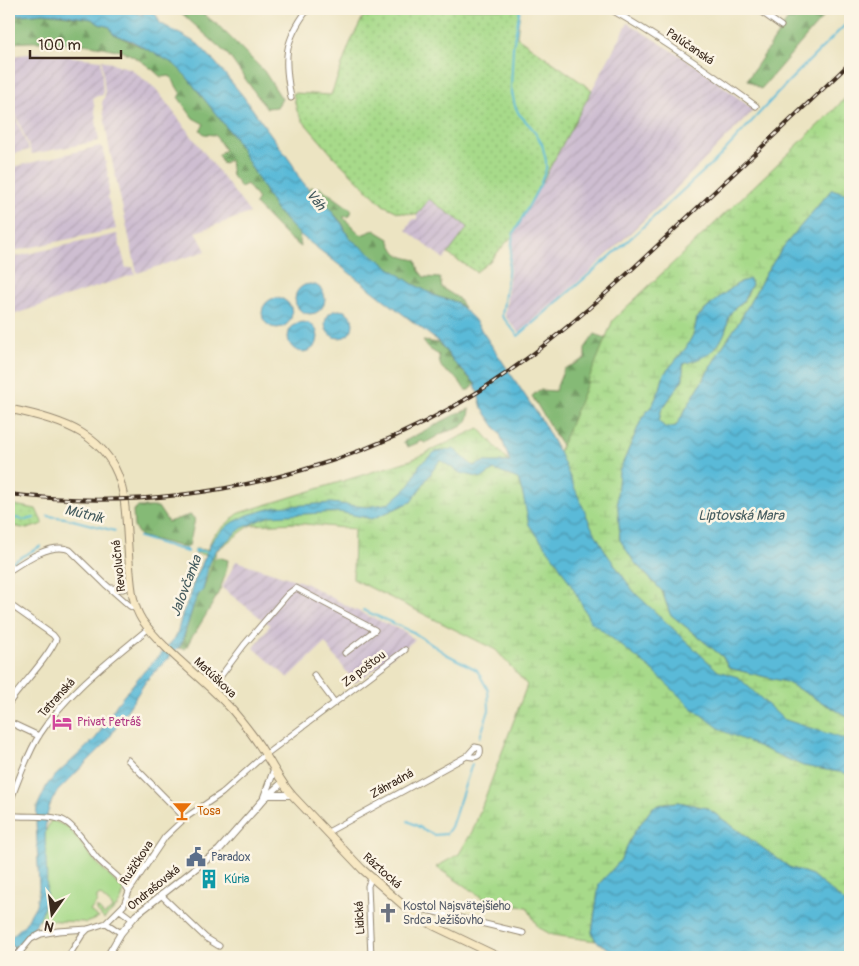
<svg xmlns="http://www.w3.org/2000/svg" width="859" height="966" viewBox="0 0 859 966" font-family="Pangolin,sans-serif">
	<defs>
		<pattern id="industrial-furrows" width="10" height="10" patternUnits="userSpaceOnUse" patternTransform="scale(1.25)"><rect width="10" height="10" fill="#cebed1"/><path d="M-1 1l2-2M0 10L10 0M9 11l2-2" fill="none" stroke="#b2a3b3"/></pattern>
		<pattern id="grass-dots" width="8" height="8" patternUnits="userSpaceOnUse" patternTransform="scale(1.25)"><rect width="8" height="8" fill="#a7da8a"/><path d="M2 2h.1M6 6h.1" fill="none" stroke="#91bb77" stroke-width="1.8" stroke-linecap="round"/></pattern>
		<pattern id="forest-firs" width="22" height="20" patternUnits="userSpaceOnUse" patternTransform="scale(1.25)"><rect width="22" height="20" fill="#85ba76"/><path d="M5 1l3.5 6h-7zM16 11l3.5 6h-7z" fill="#6e9760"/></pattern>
		<pattern id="wetland-marsh" width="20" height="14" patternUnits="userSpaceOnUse" patternTransform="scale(1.25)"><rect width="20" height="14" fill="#a7da8a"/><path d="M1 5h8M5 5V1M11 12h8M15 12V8" fill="none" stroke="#91bb77"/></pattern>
		<pattern id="water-waves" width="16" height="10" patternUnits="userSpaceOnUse" patternTransform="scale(1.25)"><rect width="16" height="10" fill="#5abad8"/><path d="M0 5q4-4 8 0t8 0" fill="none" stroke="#4c97af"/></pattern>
	</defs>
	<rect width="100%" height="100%" fill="#fcf5e5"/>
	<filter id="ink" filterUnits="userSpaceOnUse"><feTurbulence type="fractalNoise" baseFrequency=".02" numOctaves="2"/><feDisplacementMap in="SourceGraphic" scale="10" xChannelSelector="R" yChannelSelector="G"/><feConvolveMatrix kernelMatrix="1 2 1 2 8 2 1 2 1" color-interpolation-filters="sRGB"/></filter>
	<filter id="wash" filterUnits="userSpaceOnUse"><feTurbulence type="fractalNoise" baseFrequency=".0096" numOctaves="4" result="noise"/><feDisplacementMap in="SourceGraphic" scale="20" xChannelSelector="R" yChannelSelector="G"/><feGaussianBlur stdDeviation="1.12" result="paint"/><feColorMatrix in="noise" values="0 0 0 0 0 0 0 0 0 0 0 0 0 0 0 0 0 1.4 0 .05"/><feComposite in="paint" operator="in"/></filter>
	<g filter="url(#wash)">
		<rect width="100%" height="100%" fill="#ece4c2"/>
		<path fill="url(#industrial-furrows)" d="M628 23 701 69 754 110 667 198 588 273 519 333 505 316 514 234Z
			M39 53 101 60 103 95 93 97 99 141 32 154 9 99V56Z
			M102 60 131 69 156 89 250 213 196 232 206 251 137 273 109 147 102 103 105 95Z
			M9 102 29 150 9 155Z
			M100 146 103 149 109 180 108 198 116 229 9 252V168Z
			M429 199 468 227 444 259 406 230 413 219H417V215Z
			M117 234 126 268 133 267 135 274 9 316V258Z
			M236 561 305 583 353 609 405 632 415 640 355 683 325 643 288 678 254 648 270 625 222 588Z"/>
		<path fill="url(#grass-dots)" stroke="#718254" d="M367 9H520L517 37 592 90 514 234 489 262 476 272 448 254 468 227 429 199 417 215 398 212 383 205 334 157 303 121 297 111 293 93 331 95 350 43Z
			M9 504 36 509 43 524 27 529 9 525Z"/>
		<path fill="url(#forest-firs)" stroke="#60724a" d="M177 9H197L220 27 264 71 282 99 277 107 266 108 229 56Z
			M795 9H830L761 89 747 80Z
			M44 13 92 19 99 24 110 27 113 34 160 55 174 64 186 76 234 137 276 210 299 234 301 247 286 236 255 204 258 199 247 184 241 187 232 176 230 160 223 163 218 155 225 150 215 135 204 134 200 130 204 124 193 118 178 97 181 94 170 76 161 77C151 68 141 60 129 54 121 50 111 49 102 47 71 41 41 41 9 43V16Z
			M311 187 321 188 352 210 350 216 343 217 361 235 374 230 389 239C396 256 398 256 416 260L419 271 424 277 440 278 442 288 458 298 464 308 456 302 438 297 411 283 364 251 349 238 342 223 328 207 313 195 308 189Z
			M595 334 612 341 570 460 532 396 539 390 555 391 564 369 585 359V348Z
			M423 341 439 343 455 363 475 384 470 390H465C463 387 461 383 458 380 448 370 439 373 439 355L429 349Z
			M470 409C469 429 456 428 443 433 437 436 431 440 425 443L422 441 408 447 403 442 458 413Z
			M138 507H158L168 522 190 515 195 519 189 546 186 548 140 536 134 527 133 510Z
			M218 557 228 560C225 588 209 609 195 633 190 638 189 644 185 649L179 648 183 640 194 604 211 561Z"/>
		<path fill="url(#wetland-marsh)" stroke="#718254" d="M850 93V195L832 189 784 246 766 273 739 322 721 349 676 426 666 428 659 422 661 411 683 379V363C705 359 720 349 727 326 728 322 728 318 730 315 732 307 739 307 743 302 746 297 749 290 752 284L750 280 740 282 717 299 697 317 694 333 686 348 664 374 660 389 653 404 642 418 619 472 634 562 662 591 670 614 723 657 729 668 786 682 850 718V907L812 875 789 867 707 808 679 802 666 803 653 807 633 834 620 861 599 884 592 932 596 941 552 935 538 927 527 907 501 905 483 898 436 867 459 854 473 830 527 685 496 650 353 579 354 529 296 523 251 525 217 550 203 590 192 587 206 555 195 553V549L207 550 213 536 239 513 411 460 479 428 511 464 559 452 613 320 830 114Z"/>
		<path fill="#a7da8a" stroke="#718254" d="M51 820 68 827 94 860 123 890C124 903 113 910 104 919L97 911V907L104 915 111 910 112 906 100 895 97 897V902L90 911 99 918 85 923 84 922 38 920 46 900 45 833Z"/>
		<path fill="url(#water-waves)" stroke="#4a727b" d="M9 9H126L143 15 140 9H150L157 16 160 23 198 44 215 62 243 96 293 165 298 176 313 195 328 207 342 224 349 238 411 283 438 297 456 302 474 319 542 421 559 452 592 528 607 554 634 592 718 671 738 677 783 719 850 741V774L803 766 723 731 692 708 651 669 590 621 578 597 556 560 529 525 523 495 518 479 494 470 482 478 460 473 440 460 411 502 372 519 339 512 270 516 242 528 215 551 208 568 203 590 199 594 194 604 181 645 146 681 106 743 57 792C32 827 57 876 41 915 34 931 21 942 9 953V939L25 924 36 905 39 888 36 821 37 807 47 785 53 778 96 738 117 704 138 678 176 637 183 612 192 592V587L211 543 215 537 230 524 248 515 276 507 331 503 367 507 390 503 410 485 420 464 435 452 454 449 473 466 484 462H510L500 434 482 408 475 383 455 363 439 342 299 234 276 210 234 137 186 76 174 64 132 41 113 34 110 27 99 24 92 19 65 15 44 13 9 16Z
			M832 189 850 195V718L786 682 729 668 723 657 670 614 662 591 634 562 620 540 617 495 619 472 642 418 653 404 660 389 664 374 686 348 694 333 697 318 717 299 740 282 750 279 752 284C749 290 746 296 743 301 739 307 733 307 730 315 728 318 728 322 727 326 720 350 706 358 683 364V379L661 411 659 422 666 428 676 426 721 349 739 322 766 273 784 246Z
			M295 299a15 15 0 1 1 30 0a15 15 0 1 1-30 0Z
			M262 313a15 15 0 1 1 30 0a15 15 0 1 1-30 0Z
			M325 324a14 14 0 1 1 28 0a14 14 0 1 1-28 0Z
			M288 337a15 15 0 1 1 30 0a15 15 0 1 1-30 0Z
			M679 802 707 808 789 867 812 875 850 907V957H622L596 941 592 933 599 884 620 861 633 834 653 807 666 803Z"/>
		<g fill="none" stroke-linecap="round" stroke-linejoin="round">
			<path stroke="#5abad8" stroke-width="2" d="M520 9 513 47 511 88 515 106 519 114 532 128 542 144 546 161V169L540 185 513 235 502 316 518 336 621 247 718 158 788 82 850 20
				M48 516 65 518 115 531
				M9 517 26 520 34 518
				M139 537 179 549 187 550
				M181 550 187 552
				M195 550 208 552
				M195 552 202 551
				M9 564 41 546
				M363 610 413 632 446 654 477 670 488 690 489 710 480 737
				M408 821 434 835 446 834 451 827 472 764"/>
		</g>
	</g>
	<g filter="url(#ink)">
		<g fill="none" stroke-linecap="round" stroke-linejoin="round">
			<defs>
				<path id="pedestrian" d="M9 942 15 949"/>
				<path id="minor" d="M610 9C661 38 708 71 756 106
					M757 9 781 26
					M291 98C284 59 283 42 308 9
					M9 571C24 561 51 542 70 550L105 584 130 606 136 609
					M112 588 123 589 128 586 130 579
					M9 604 53 635 56 639C47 660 22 684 9 703
					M314 675 335 703
					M211 689 244 645 288 594 296 588 375 630 345 653
					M9 722 39 736
					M9 804C18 782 27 754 40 734 67 692 111 660 149 628
					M9 815C25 818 42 814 59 819 64 820 68 823 72 827 82 836 88 847 96 857 106 869 122 877 129 891
					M185 818 222 793 261 758 405 650
					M328 832 467 756 475 747 480 748C482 758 474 758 467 756
					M371 878 368 886 371 957
					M161 895 206 938 219 946
					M120 910 132 919
					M411 912 414 909H422L523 933
					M106 923 121 933
					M16 957 31 939 41 934 58 931 88 929 106 923 124 905 129 891 165 837 185 818 128 760
					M68 957 82 935 88 929"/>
				<path id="tertiary" d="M268 795H292
					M264 797 274 770
					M107 957 121 933 136 915 219 850 264 799 282 783"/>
				<path id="secondary" d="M9 409C60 419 112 434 123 493 127 515 127 539 129 561 131 581 131 603 142 620 167 655 205 679 233 711 245 725 256 739 265 754 274 768 281 782 292 795L362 869 411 912 434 926 499 957"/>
			</defs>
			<use href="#pedestrian" stroke="#948770" stroke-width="5.5"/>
			<use href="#minor" stroke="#948770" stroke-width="7"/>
			<use href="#tertiary" stroke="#948770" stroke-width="8"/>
			<use href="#secondary" stroke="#948770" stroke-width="9"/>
			<use href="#pedestrian" stroke="#fff" stroke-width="4"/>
			<use href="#minor" stroke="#fff" stroke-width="5"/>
			<use href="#tertiary" stroke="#fff" stroke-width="6"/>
			<use href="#secondary" stroke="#f7e8c3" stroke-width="7"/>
			<defs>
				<path id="rail" d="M9 494C181 516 366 472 508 372 569 330 623 278 677 227 735 172 793 118 850 63"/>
			</defs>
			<use href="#rail" stroke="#3b2a1e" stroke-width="4"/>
			<use href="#rail" stroke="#fcf5e5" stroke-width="2" stroke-dasharray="5.5" stroke-linecap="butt"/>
		</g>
	</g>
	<defs>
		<symbol id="hotel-bare" viewBox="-9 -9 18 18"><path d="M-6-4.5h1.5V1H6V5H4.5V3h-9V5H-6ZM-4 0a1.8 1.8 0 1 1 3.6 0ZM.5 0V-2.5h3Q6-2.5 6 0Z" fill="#d1479c" stroke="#fcf5e5" stroke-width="2.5" paint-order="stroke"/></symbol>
		<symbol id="bar-bare" viewBox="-9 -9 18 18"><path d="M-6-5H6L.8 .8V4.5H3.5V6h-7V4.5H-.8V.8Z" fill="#e8710a" stroke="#fcf5e5" stroke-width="2.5" paint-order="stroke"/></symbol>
		<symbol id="civic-bare" viewBox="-9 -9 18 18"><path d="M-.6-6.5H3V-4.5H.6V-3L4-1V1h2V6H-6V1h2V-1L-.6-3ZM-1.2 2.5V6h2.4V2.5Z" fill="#5c6f8a" stroke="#fcf5e5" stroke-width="2.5" paint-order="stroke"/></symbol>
		<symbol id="building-bare" viewBox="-9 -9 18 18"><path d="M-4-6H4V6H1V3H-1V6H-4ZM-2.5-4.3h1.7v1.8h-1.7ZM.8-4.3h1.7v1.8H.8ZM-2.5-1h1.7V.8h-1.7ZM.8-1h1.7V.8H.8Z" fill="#0f9aa8" stroke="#fcf5e5" stroke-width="2.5" paint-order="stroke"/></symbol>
		<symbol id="church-bare" viewBox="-9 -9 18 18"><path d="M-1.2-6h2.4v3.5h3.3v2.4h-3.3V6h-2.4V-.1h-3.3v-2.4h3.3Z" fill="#6b7280" stroke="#fcf5e5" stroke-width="2.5" paint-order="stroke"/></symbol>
	</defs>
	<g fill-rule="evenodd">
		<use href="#hotel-bare" x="48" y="708" width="28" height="28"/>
		<use href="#bar-bare" x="168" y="797" width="28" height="28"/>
		<use href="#civic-bare" x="182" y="843" width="28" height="28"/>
		<use href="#building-bare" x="195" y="865" width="28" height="28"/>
		<use href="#church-bare" x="374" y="899" width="28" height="28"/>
	</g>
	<g text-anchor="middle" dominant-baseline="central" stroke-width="5" stroke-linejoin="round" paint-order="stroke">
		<g font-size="12" fill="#3b2a1e" stroke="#fcf5e5">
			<text transform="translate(690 47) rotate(34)">Palúčanská</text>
			<text transform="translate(119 566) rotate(-96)">Revolučná</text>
			<text transform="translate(364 669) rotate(-37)">Za poštou</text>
			<text transform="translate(215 678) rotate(43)">Matúškova</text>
			<text transform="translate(57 698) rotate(-48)">Tatranská</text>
			<text transform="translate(392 784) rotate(-29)">Záhradná</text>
			<text transform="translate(137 863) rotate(-57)">Ružičkova</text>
			<text transform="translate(382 871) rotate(42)">Ráztocká</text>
			<text transform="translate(154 888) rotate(-39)">Ondrašovská</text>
			<text transform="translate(360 918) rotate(-93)">Lidická</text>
		</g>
		<g font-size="12" fill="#b23c85" stroke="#fcf5e5" text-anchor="start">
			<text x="77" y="722">Privat Petráš</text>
		</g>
		<g font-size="12" fill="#c56008" stroke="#fcf5e5" text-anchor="start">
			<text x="197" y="811">Tosa</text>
		</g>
		<g font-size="12" fill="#4e5e75" stroke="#fcf5e5" text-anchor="start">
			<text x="211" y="857">Paradox</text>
		</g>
		<g font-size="12" fill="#0d838f" stroke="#fcf5e5" text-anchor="start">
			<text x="224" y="879">Kúria</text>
		</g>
		<g font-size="12" fill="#5b616d" stroke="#fcf5e5" text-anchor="start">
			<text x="403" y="906">Kostol Najsvätejšieho<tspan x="403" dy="14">Srdca Ježišovho</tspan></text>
		</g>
		<g font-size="14" font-style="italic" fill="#465c5f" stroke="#fcf5e5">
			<text transform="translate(316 200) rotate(52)">Váh</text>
			<text transform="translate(84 514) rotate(13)">Mútnik</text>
			<text x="741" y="515">Liptovská Mara</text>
			<text transform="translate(186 586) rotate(-69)">Jalovčanka</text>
		</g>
	</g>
	<rect width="859" height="966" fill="none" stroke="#fcf5e5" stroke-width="30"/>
	<g transform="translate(52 914) rotate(194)" stroke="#fcf5e5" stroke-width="4" paint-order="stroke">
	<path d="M0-4L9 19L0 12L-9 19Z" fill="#3b2a1e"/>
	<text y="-8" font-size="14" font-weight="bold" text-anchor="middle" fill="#3b2a1e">N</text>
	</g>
	<path d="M30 50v8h91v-8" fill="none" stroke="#3b2a1e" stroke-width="2.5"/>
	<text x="38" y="50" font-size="15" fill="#3b2a1e" stroke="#fcf5e5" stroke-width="4" paint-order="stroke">100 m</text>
</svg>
